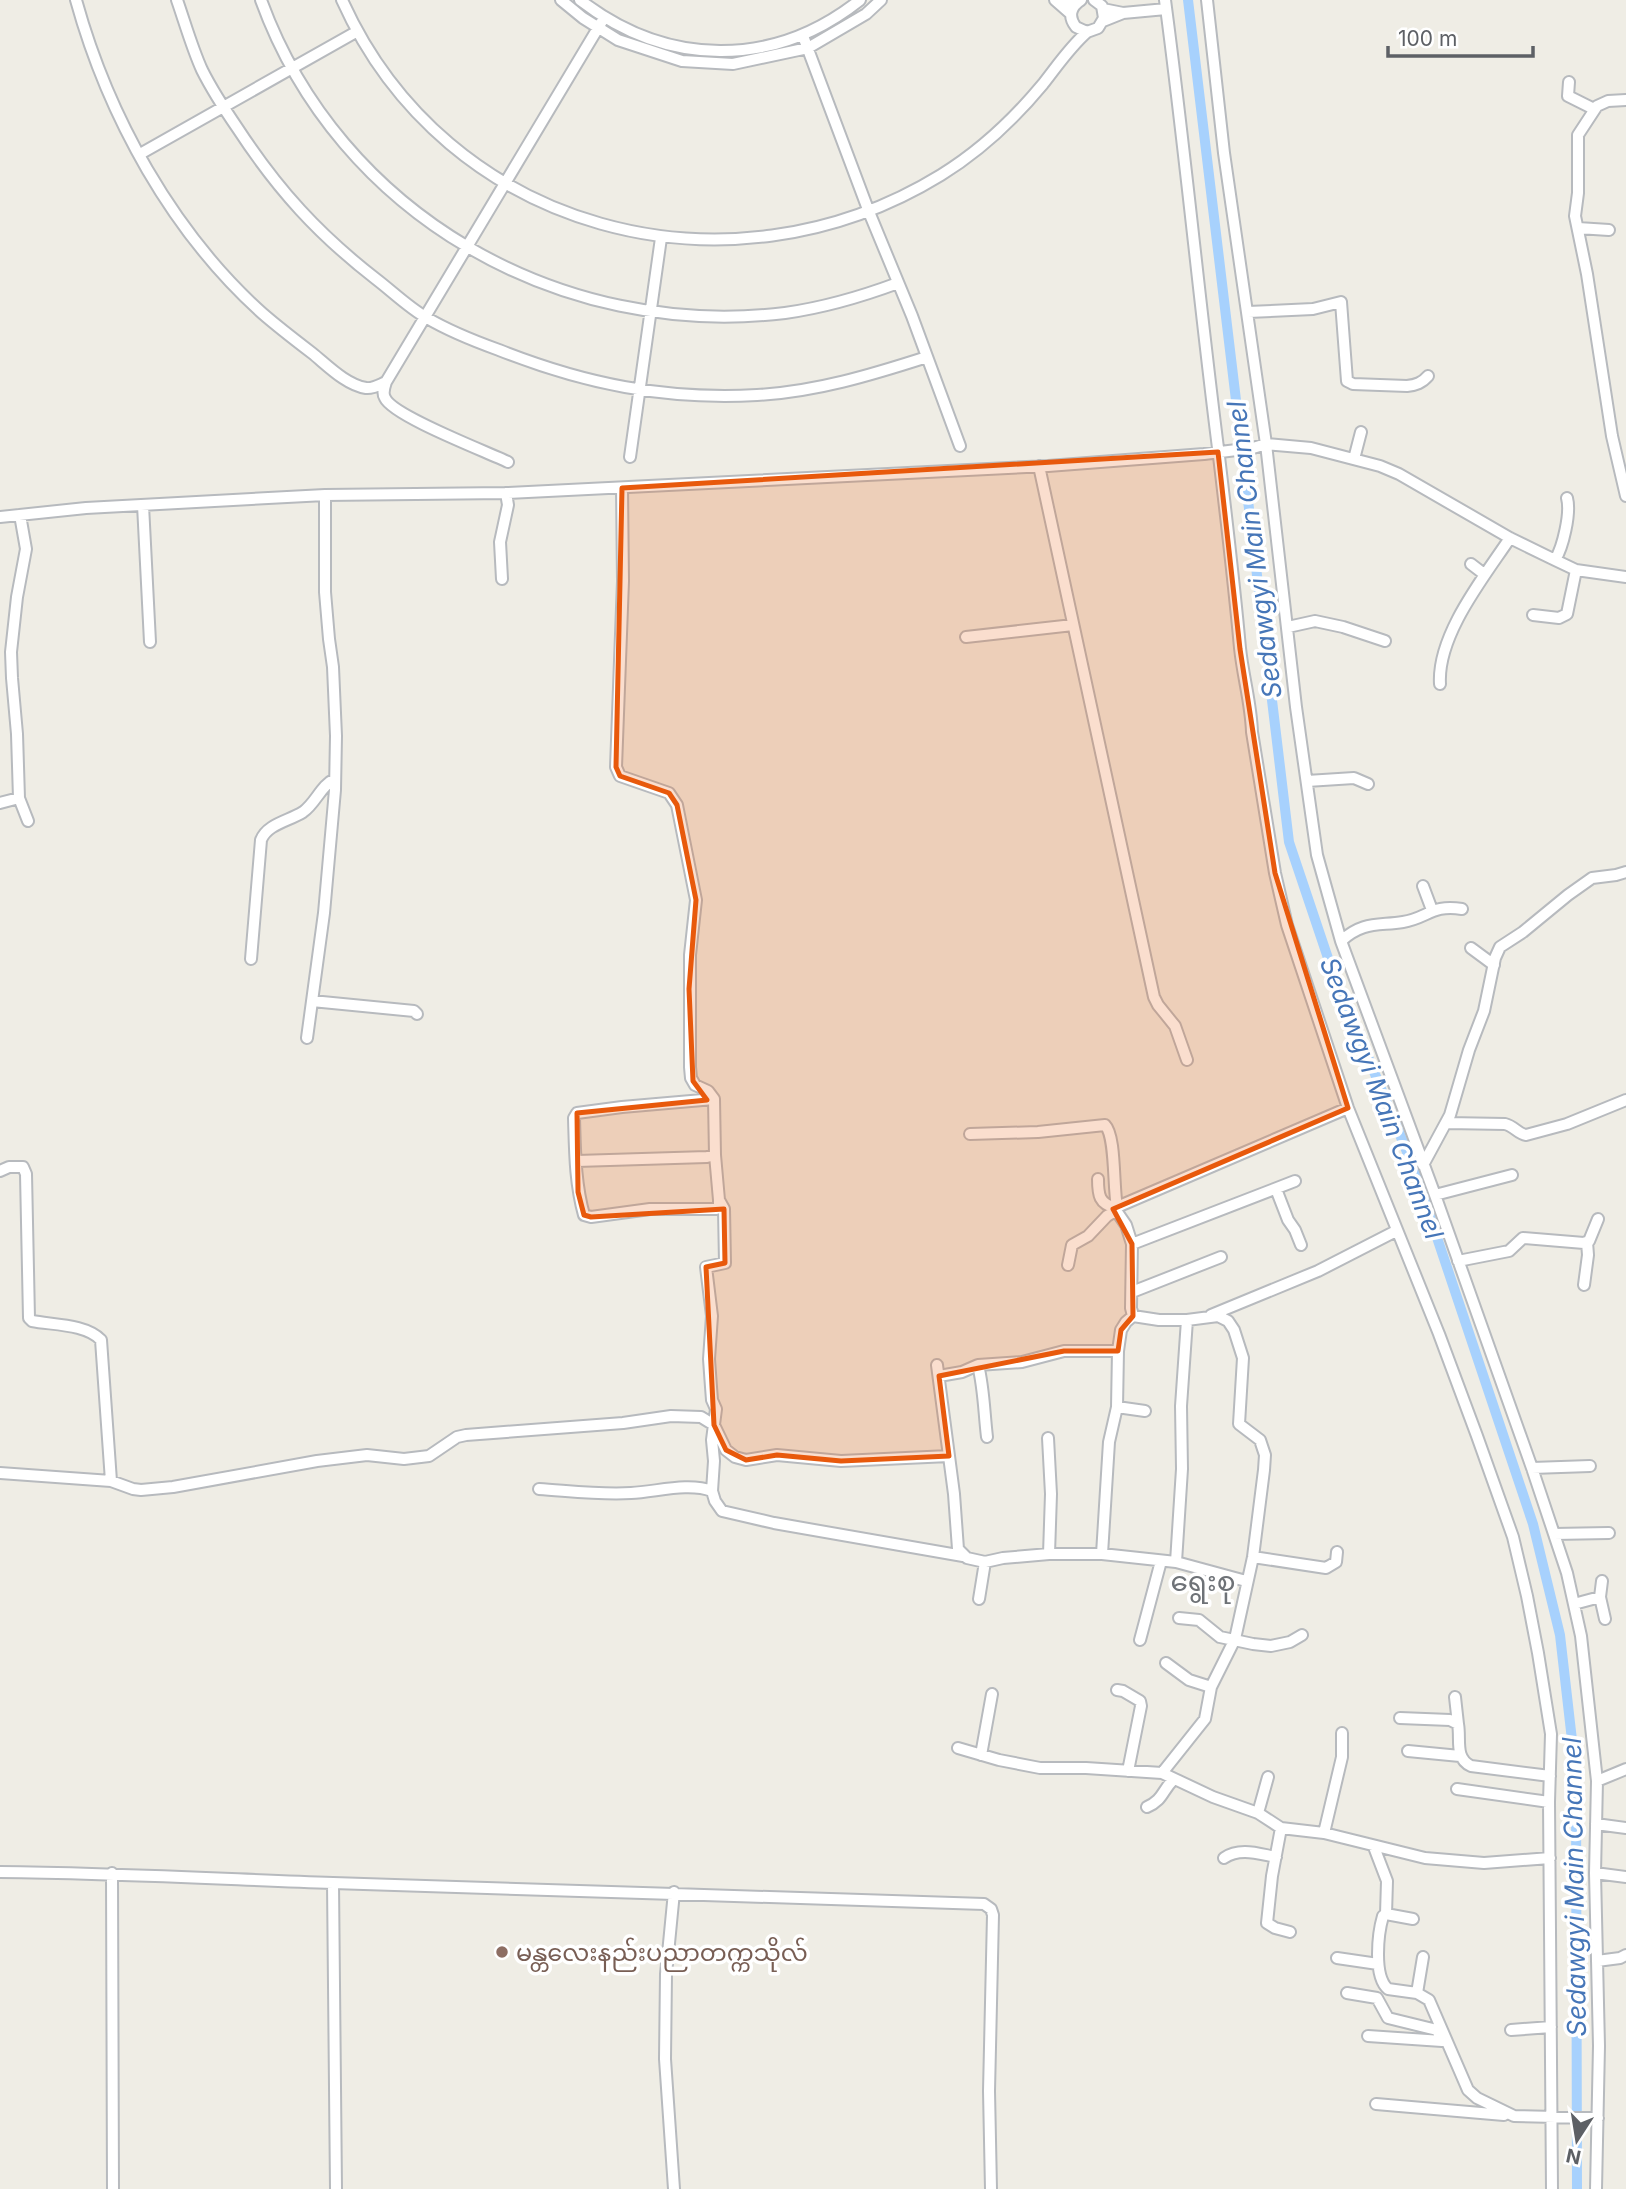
<svg xmlns="http://www.w3.org/2000/svg" width="1626" height="2189" viewBox="0 0 1626 2189" font-family="Inter,'Noto Sans Myanmar',sans-serif">
	<rect width="100%" height="100%" fill="#efede5"/>
	<g fill="none" stroke-linecap="round" stroke-linejoin="round">
		<path stroke="#a7d1fd" stroke-width="10" d="M1188 0 1289 842 1331 967 1414 1169 1533 1524 1560 1635 1576 1775 1577 2189"/>
		<defs>
			<path id="minor" d="M76 0C108 116 172 232 262 313 278 327 295 340 312 353 327 365 346 385 366 388 373 389 379 385 386 382
				M177 0C185 23 192 48 202 70 212 90 225 110 238 129 278 190 318 234 376 279 393 292 409 308 427 318 449 331 474 341 499 350 585 384 664 400 757 395 815 392 871 375 927 357
				M261 0C339 215 561 340 785 313 821 308 863 296 898 283
				M342 0C446 232 728 306 941 175 980 151 1014 119 1043 84 1058 65 1069 48 1087 32
				M561 0 583 18 618 40 682 61 733 64 808 48 866 14 881 0
				M580 0C667 67 773 69 860 0
				M1081 0C1070 7 1068 17 1076 27L1087 32 1098 28 1104 18 1102 6 1094 0
				M1165 0C1185 149 1199 299 1218 448 1226 515 1234 581 1240 648 1243 677 1251 703 1252 732L1275 873 1287 925 1348 1108 1439 1334 1477 1436 1513 1537 1527 1596 1538 1653 1551 1734 1549 1802 1552 2189
				M1207 0 1224 153 1266 444 1296 707 1317 855 1341 941 1435 1195 1532 1468 1567 1573 1581 1636 1597 1781 1595 1873 1599 2046 1596 2189
				M1103 9 1123 13 1103 21
				M1123 13 1166 9
				M1071 14 1055 0 1076 3
				M803 36 869 212 912 316 960 446
				M1569 82 1568 96 1594 109
				M1626 100 1608 101 1597 106 1578 135V193L1575 216 1587 274 1612 436 1626 496
				M140 154 356 32
				M1578 228 1609 230
				M1248 312 1313 309 1341 302 1347 381 1353 384 1407 386C1416 385 1422 383 1428 376
				M630 457 661 238
				M1354 459 1361 432
				M508 462C485 451 393 416 385 398 382 393 384 388 386 382L604 18
				M1039 466 1154 997 1158 1005 1175 1026 1187 1060
				M622 488 623 581 616 767 620 776 669 793 677 805 696 900 690 955V1067L691 1078 695 1085 708 1091 714 1099 715 1155 719 1200 724 1209 725 1263 706 1267 712 1316 709 1359 711 1387 712 1400 716 1409 712 1440 714 1461 712 1491
				M143 505 150 642
				M20 515 26 549 17 597 11 652 12 678 17 734 19 798 28 821
				M0 517 86 508 325 495 506 493 1048 466 1204 454 1253 448 1266 444 1311 448 1380 466 1399 474 1510 538 1555 560 1576 570 1626 577
				M1555 560C1563 547 1571 513 1567 498
				M1471 564 1484 574
				M502 579 500 542 508 505 506 493
				M1533 615 1559 618 1567 614 1576 570
				M1288 627 1315 621 1343 627 1385 641
				M966 637 1073 625
				M1440 684C1437 635 1484 577 1510 538
				M1307 781 1354 778 1368 784
				M0 803 19 798
				M1423 886 1432 910
				M1341 941C1363 921 1378 926 1403 922 1428 918 1432 904 1462 909
				M1471 948 1494 965
				M251 959 261 840C267 824 289 821 303 812 316 803 321 785 335 779
				M312 1001 414 1011 417 1014
				M307 1038 324 913 335 790 336 736 333 667 329 639 325 592V495
				M714 1099 622 1107 577 1113 574 1118C575 1151 575 1183 584 1215L591 1217 650 1209H716L719 1208V1200
				M1348 1108 1117 1207 1115 1209 1126 1225 1132 1244 1131 1308 1133 1316 1159 1320H1187L1218 1316 1228 1321 1234 1330 1243 1358 1239 1424 1260 1440 1265 1455 1264 1470 1253 1557 1235 1639 1211 1687 1205 1719 1162 1773 1213 1797 1258 1813 1281 1828 1324 1833 1425 1858 1484 1863 1550 1858
				M1447 1123 1505 1124C1514 1126 1518 1134 1526 1135L1567 1124 1626 1100
				M970 1134 1038 1132 1105 1125C1116 1136 1113 1187 1117 1207
				M577 1161 707 1157 715 1155
				M1423 1165 1450 1115 1469 1050 1484 1011 1495 958 1500 947 1523 932 1568 895 1592 878 1616 875 1626 872
				M0 1171 9 1167H23L26 1174 29 1318 32 1321C53 1325 86 1324 101 1340L111 1481
				M1098 1179C1098 1195 1099 1204 1116 1208
				M1276 1189 1288 1220 1295 1230 1301 1245
				M1435 1195 1512 1175
				M1132 1244 1295 1181
				M1458 1261 1509 1251 1523 1238 1584 1243 1589 1241 1598 1219
				M1068 1265 1072 1245 1088 1236 1107 1216 1115 1211
				M1584 1285 1588 1255 1587 1242
				M1132 1292 1221 1257
				M1211 1315 1318 1271 1396 1231
				M937 1365 954 1494 958 1549 967 1558 985 1562 1003 1558 1049 1554H1102L1176 1562 1246 1581
				M978 1365C984 1389 984 1412 987 1437
				M939 1376 962 1372 978 1365 1022 1362 1064 1351H1118
				M1117 1407 1145 1411
				M1048 1438 1051 1494 1049 1554
				M1532 1468 1590 1466
				M0 1473 111 1481 133 1489 141 1490 173 1487 317 1461 367 1455 404 1459 429 1456 457 1437 466 1435 623 1423 671 1416 701 1417 714 1425 726 1450 735 1457 746 1460 777 1455 841 1461 949 1456
				M539 1489C570 1491 601 1495 631 1493 656 1492 688 1482 712 1491L715 1501 722 1511 774 1523 963 1556
				M1554 1534 1609 1533
				M1102 1554 1109 1442 1117 1407 1118 1351 1121 1330 1126 1322 1133 1316
				M1253 1557 1326 1568 1336 1562 1337 1552
				M1176 1562 1182 1469 1181 1406 1187 1320
				M1600 1597 1602 1581
				M979 1599 985 1562
				M1574 1604 1600 1597 1605 1619
				M1179 1618 1199 1620 1220 1637 1253 1644 1271 1646 1290 1642 1302 1635
				M1140 1640 1161 1561
				M1166 1663 1189 1680 1211 1687
				M1117 1690 1123 1691 1140 1701 1141 1706 1128 1771
				M1455 1697 1458 1724
				M1400 1718 1450 1720 1458 1724C1461 1739 1454 1758 1471 1766L1550 1776
				M958 1748 999 1760 1040 1768H1086L1162 1773
				M1408 1751 1460 1756
				M981 1755 992 1694
				M1597 1781 1626 1769
				M1457 1789 1549 1802
				M1147 1807C1163 1800 1162 1791 1173 1780
				M1258 1813 1268 1777
				M1596 1824 1626 1828
				M1281 1828 1272 1876 1267 1923 1275 1928 1290 1932
				M1324 1833 1342 1757V1733
				M1374 1847 1387 1881 1386 1914
				M1224 1858C1240 1847 1259 1854 1276 1857
				M0 1872C111 1873 222 1879 333 1883 550 1891 767 1896 984 1904L991 1909 993 1915 989 2091 991 2189
				M112 1873 113 2189
				M1595 1873 1626 1877
				M333 1883 336 2189
				M674 1892 666 1974 665 2059 674 2189
				M1413 1919 1386 1914 1383 1916C1378 1933 1373 1976 1388 1989L1417 1993 1429 2000 1468 2090 1477 2098 1514 2116 1598 2118
				M1337 1958 1378 1964
				M1597 1961 1620 1958 1626 1955
				M1347 1993 1377 1998 1388 2018 1437 2030 1442 2040
				M1417 1993 1423 1957
				M1511 2030 1551 2027
				M1368 2036 1442 2041
				M1376 2104 1504 2115"/>
		</defs>
		<use href="#minor" stroke="#b7babe" stroke-width="14"/>
		<use href="#minor" stroke="#fff" stroke-width="10"/>
	</g>
	<path fill="#e8590c" fill-opacity="0.2" stroke="#e8590c" stroke-width="5" stroke-linejoin="round" d="M1218 452 1240 649 1275 873 1348 1108 1113 1209 1132 1244 1133 1316 1121 1330 1118 1351H1064L939 1376 949 1456 841 1461 777 1455 746 1460 726 1450 714 1425 706 1267 725 1263 724 1209 591 1217 584 1215 578 1192 577 1113 707 1100 693 1081 689 989 696 900 677 805 669 793 620 776 616 767 622 488Z"/>
	<circle fill="#8d6e63" stroke="#fff" stroke-width="2.5" cx="502" cy="1952" r="7"/>
	<g text-anchor="middle" dominant-baseline="central" stroke-width="7" stroke-linejoin="round" paint-order="stroke">
		<g font-size="24" fill="#785e54" stroke="#fff" text-anchor="start">
			<text x="516" y="1952">မန္တလေးနည်းပညာတက္ကသိုလ်</text>
		</g>
		<g font-size="26" font-style="italic" fill="#4676b8" stroke="#fff">
			<text transform="translate(1254 550) rotate(-97)">Sedawgyi Main Channel</text>
			<text transform="translate(1382 1098) rotate(69)">Sedawgyi Main Channel</text>
			<text transform="translate(1574 1887) rotate(-91)">Sedawgyi Main Channel</text>
		</g>
		<g font-size="28" fill="#6e7277" stroke="#fff">
			<text x="1203" y="1581">ရွေးစု</text>
		</g>
	</g>
	<g transform="translate(1577 2140) rotate(192)" stroke="#ffffff" stroke-width="5" paint-order="stroke">
	<path d="M0-5L12 26L0 18L-12 26Z" fill="#5d6065"/>
	<text y="-10" font-size="19" font-weight="bold" text-anchor="middle" fill="#5d6065">N</text>
	</g>
	<path d="M1388 46v10h145v-10" fill="none" stroke="#5d6065" stroke-width="3.5"/>
	<text x="1398" y="46" font-size="21" fill="#5d6065" stroke="#ffffff" stroke-width="5" paint-order="stroke">100 m</text>
</svg>
